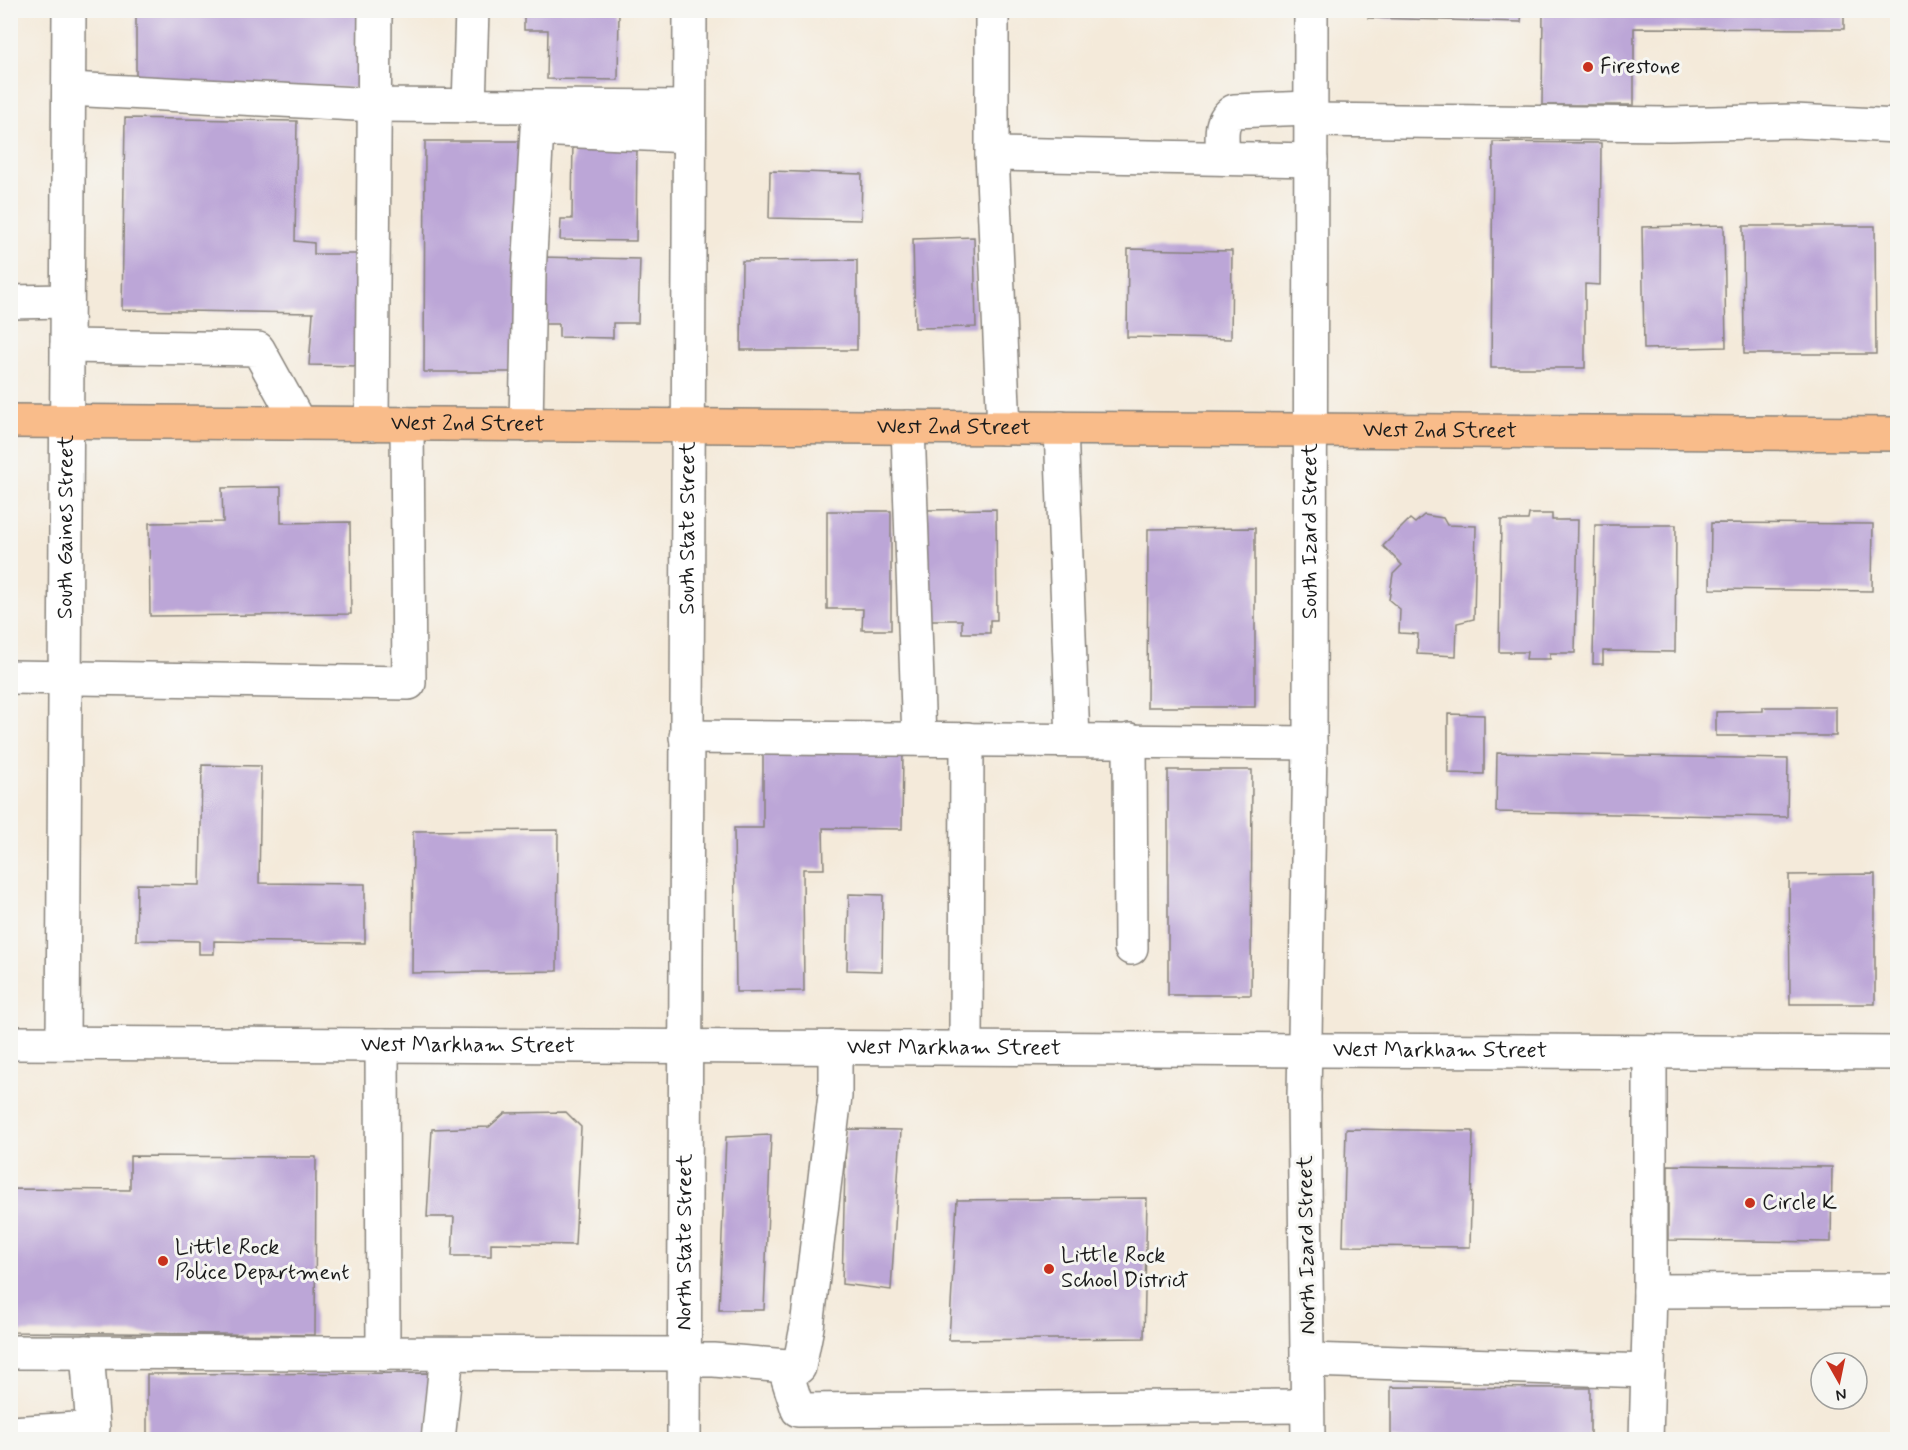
<svg xmlns="http://www.w3.org/2000/svg" width="1908" height="1450" viewBox="0 0 1908 1450" font-family="Mynerve,sans-serif">
	<rect width="100%" height="100%" fill="#f6f6f2"/>
	<filter id="ink" filterUnits="userSpaceOnUse"><feTurbulence type="fractalNoise" baseFrequency=".0167" numOctaves="2"/><feDisplacementMap in="SourceGraphic" scale="12" xChannelSelector="R" yChannelSelector="G"/><feConvolveMatrix kernelMatrix="1 2 1 2 8 2 1 2 1" color-interpolation-filters="sRGB"/></filter>
	<filter id="wash" filterUnits="userSpaceOnUse"><feTurbulence type="fractalNoise" baseFrequency=".008" numOctaves="4" result="noise"/><feDisplacementMap in="SourceGraphic" scale="24" xChannelSelector="R" yChannelSelector="G"/><feGaussianBlur stdDeviation="1.35" result="paint"/><feColorMatrix in="noise" values="0 0 0 0 0 0 0 0 0 0 0 0 0 0 0 0 0 1.4 0 .05"/><feComposite in="paint" operator="in"/></filter>
	<g filter="url(#wash)">
		<rect width="100%" height="100%" fill="#f4eada"/>
		<g id="blocks">
			<path fill="#bca6d7" d="M136 10H371L370 88 136 87Z
				M524 10H619L618 80 547 79 548 30H524Z
				M1368 10H1522L1521 22 1368 18Z
				M1543 10H1844V29L1634 28V105H1542Z
				M125 118 297 121 295 241 314 243V254H361L359 366 309 365 313 313 122 310Z
				M573 136 637 144 636 241 560 240 561 219H572Z
				M425 141H520L519 372H424Z
				M1493 142 1601 143 1600 285 1585 284V368H1491Z
				M770 171 862 174 861 220 769 218Z
				M1724 225 1726 347 1644 349 1642 227Z
				M1743 226H1875L1876 354H1744Z
				M974 237 976 327 915 328 913 239Z
				M1128 249 1232 251 1231 339 1127 337Z
				M537 257 640 259 638 323H613V338L559 337V324H536Z
				M857 260V350H741L742 261Z
				M281 487V523L350 522 351 614 150 616 149 523 223 522 222 488Z
				M996 509 997 620H990V633H962V620H927V510Z
				M827 511H891V630H862L863 609H827Z
				M1529 514H1552V520H1578L1575 653H1550V659H1526L1527 652H1499L1501 520H1528Z
				M1424 515 1443 518 1447 525 1476 526 1474 619 1457 623 1456 656 1417 654 1418 634 1399 633 1400 609 1389 600 1393 574 1402 565 1383 546 1410 519 1415 523Z
				M1711 523 1873 524 1872 591 1710 589Z
				M1595 525H1676L1675 652 1603 651V664H1593Z
				M1255 528V707H1147L1148 529Z
				M1763 707H1836V736H1716V712L1763 711Z
				M1448 714 1484 715V774L1448 773Z
				M763 750H903L902 829 823 828 824 869H803L804 991 736 992 734 828H763Z
				M1497 753 1788 759 1787 817 1496 812Z
				M202 765 261 766 259 883 365 884V943L214 941V954H199V941L136 940 137 884 200 885Z
				M1168 770H1252L1251 995H1168Z
				M558 830 557 971 412 973 413 831Z
				M1875 874V1004H1790L1789 875Z
				M849 894 883 895 882 971 847 970Z
				M566 1112 581 1127 575 1245 491 1243V1256H452L454 1217H427L432 1129 489 1127 505 1113Z
				M846 1129 901 1130 891 1290 842 1284Z
				M1346 1129 1473 1131 1470 1247 1343 1246Z
				M771 1135 764 1310H719L726 1137Z
				M130 1156 316 1157 315 1335 10 1332V1189L130 1190Z
				M1668 1165 1832 1167 1831 1242 1668 1240Z
				M1147 1198 1144 1338 949 1340 957 1200Z
				M429 1373V1440H147V1374Z
				M1391 1387 1590 1388V1440H1391Z"/>
		</g>
	</g>
	<g filter="url(#ink)">
		<use href="#blocks" fill-opacity="0" stroke="#88837b" stroke-width="1.5"/>
		<g fill="none" stroke-linecap="round" stroke-linejoin="round">
			<defs>
				<g id="minor">
					<path d="M992 10V154L1004 428"/>
					<path d="M69 89 375 105 689 107"/>
					<path d="M469 106 472 10"/>
					<path d="M1310 120 1668 124 1794 121 1898 126"/>
					<path d="M992 154 1311 160"/>
					<path d="M1223 158C1223 141 1217 121 1234 111L1310 108"/>
					<path d="M10 302 67 301"/>
					<path d="M67 346 258 349 299 423"/>
					<path d="M372 424 375 10"/>
					<path d="M526 425 529 273 537 129 689 136"/>
					<path d="M908 427 919 739"/>
					<path d="M1061 428 1073 740"/>
					<path d="M10 677 409 683 407 424"/>
					<path d="M686 737 1310 743"/>
					<path d="M1130 740 1131 948"/>
					<path id="s1" d="M10 1043 1898 1053"/>
					<path id="s2" d="M63 1043 69 10"/>
					<path d="M382 1045 383 1354"/>
					<path d="M966 1047 967 739"/>
					<path d="M1650 1291 1898 1290"/>
					<path d="M10 1352 684 1354"/>
					<path d="M684 1360H714L799 1367 807 1327 835 1096V1047"/>
					<path d="M1309 1360 1648 1371"/>
					<path d="M784 1366 798 1410 1307 1406"/>
					<path d="M10 1433 93 1428 87 1352"/>
					<path d="M438 1440 447 1354"/>
					<path id="s3" d="M684 1440 690 10"/>
					<path id="s4" d="M1308 1440 1304 1097 1310 743 1311 10"/>
					<path d="M1646 1440 1650 1291V1051"/>
				</g>
				<g id="major">
					<path id="s5" d="M10 421 1898 434"/>
				</g>
			</defs>
			<use href="#minor" stroke="#88837b" stroke-width="36"/>
			<use href="#major" stroke="#88837b" stroke-width="36"/>
			<use href="#minor" stroke="#fff" stroke-width="33"/>
			<use href="#major" stroke="#f9bc8a" stroke-width="33"/>
		</g>
	</g>
	<g fill="#c8321e" stroke="#f6f6f2" stroke-width="2">
		<circle cx="1588" cy="67" r="6"/>
		<circle cx="1750" cy="1203" r="6"/>
		<circle cx="163" cy="1261" r="6"/>
		<circle cx="1049" cy="1269" r="6"/>
	</g>
	<g text-anchor="middle" dominant-baseline="central" stroke-width="6" stroke-linejoin="round" paint-order="stroke">
		<g font-size="22" fill="#1c1c1c" stroke="#f6f6f2" text-anchor="start">
			<text x="1600" y="67">Firestone</text>
			<text x="1762" y="1203">Circle K</text>
			<text x="175" y="1248">Little Rock<tspan x="175" dy="25">Police Department</tspan></text>
			<text x="1061" y="1256">Little Rock<tspan x="1061" dy="25">School District</tspan></text>
		</g>
		<g font-size="22" fill="#1c1c1c" stroke="#f6f6f2">
			<text stroke="none"><textPath href="#s5" startOffset="458">West 2nd Street</textPath></text>
			<text stroke="none"><textPath href="#s5" startOffset="944">West 2nd Street</textPath></text>
			<text stroke="none"><textPath href="#s5" startOffset="1430">West 2nd Street</textPath></text>
			<text stroke="none"><textPath href="#s2" startOffset="516">South Gaines Street</textPath></text>
			<text stroke="none"><textPath href="#s3" startOffset="912">South State Street</textPath></text>
			<text stroke="none"><textPath href="#s4" startOffset="909">South Izard Street</textPath></text>
			<text stroke="none"><textPath href="#s1" startOffset="458">West Markham Street</textPath></text>
			<text stroke="none"><textPath href="#s1" startOffset="944">West Markham Street</textPath></text>
			<text stroke="none"><textPath href="#s1" startOffset="1430">West Markham Street</textPath></text>
			<text stroke="none"><textPath href="#s3" startOffset="198">North State Street</textPath></text>
			<text transform="translate(1307 1245) rotate(-91)">North Izard Street</text>
		</g>
	</g>
	<rect width="1908" height="1450" fill="none" stroke="#f6f6f2" stroke-width="36"/>
	<g transform="translate(1839 1381) rotate(171)"><circle r="28" fill="#f6f6f2" stroke="#9f9f9c" stroke-width="1.5"/>
	<path d="M0-4.5L10 22L0 15L-10 22Z" fill="#c8321e"/>
	<text y="-9" font-size="16" font-weight="bold" text-anchor="middle" fill="#1c1c1c">N</text>
	</g>
</svg>
